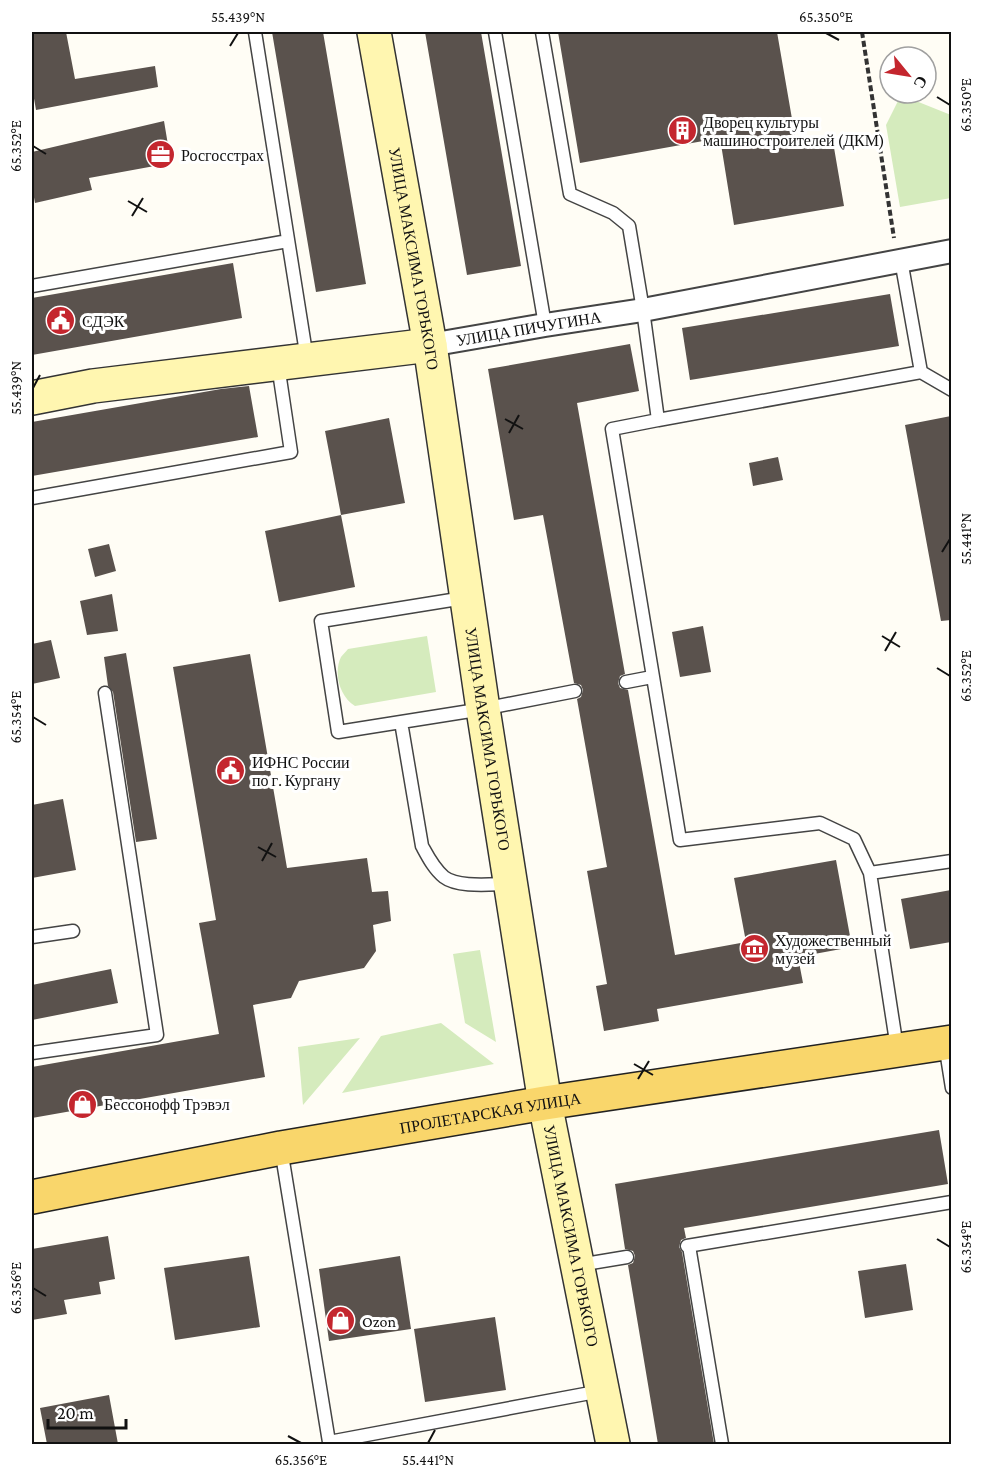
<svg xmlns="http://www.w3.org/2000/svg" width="983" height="1476" viewBox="0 0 983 1476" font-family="'Crimson Pro',serif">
	<rect width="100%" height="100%" fill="#fffdf5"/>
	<path fill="#d5ebbd" d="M901 95 951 115V198L900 207 886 125Z
		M427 636 436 692 355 706C340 697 333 673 341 657 343 654 346 652 348 649Z
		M480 950 496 1042 465 1023 453 954Z
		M441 1023 494 1064 342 1093 381 1036Z
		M360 1038 303 1105 298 1047Z"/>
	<path fill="#5a524d" d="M32 32H66L75 79 155 66 158 87 36 110 32 87Z
		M272 32H323L366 284 316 292Z
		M425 32H481L521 266 467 275Z
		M558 32H777L796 142 832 136 844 206 734 225 720 138 580 163Z
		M164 121 171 163 89 178 92 190 35 203 32 186V152Z
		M233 263 242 318 32 355V298Z
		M890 294 899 346 690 380 682 328Z
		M630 344 639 391 577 403 625 674 620 676 618 683 620 688 628 690 675 955 746 942 734 878 836 860 852 947 798 957 803 983 657 1009 659 1021 604 1031 596 986 607 984 587 871 607 867 577 699 581 697 583 690 581 685 574 683 543 515 514 520 488 369Z
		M249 386 258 437 32 476V422L221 389Z
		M951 416V620L941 621 905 425Z
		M389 418 405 503 341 515 325 431Z
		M778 457 783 480 753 486 749 463Z
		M341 515 355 587 279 602 265 531Z
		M109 544 116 571 95 577 88 549Z
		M112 594 118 631 87 635 80 601Z
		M703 626 711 672 680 677 672 632Z
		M51 640 60 678 32 684V644Z
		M126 653 157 839 136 842 113 692 108 686 104 657Z
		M250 654 287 868 367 858 372 892 388 891 391 921 373 925 376 951 364 968 299 981 291 998 253 1005 265 1077 32 1118V1067L219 1034 199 923 216 920 173 667Z
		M63 799 76 870 32 878V805Z
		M951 890V942L910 949 901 899Z
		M111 969 118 1003 32 1020V985Z
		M939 1130 948 1184 684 1228 686 1238 681 1240 679 1247 682 1252 714 1444H658L628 1265 633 1263 635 1256 633 1251 625 1249 615 1184Z
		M108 1236 115 1279 99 1282 101 1294 64 1300 67 1314 32 1320V1249Z
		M249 1256 260 1327 175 1340 164 1268Z
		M400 1256 411 1329 329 1341 319 1269Z
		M906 1264 913 1310 865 1318 858 1271Z
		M495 1317 506 1390 425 1402 414 1329Z
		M109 1395 118 1444H47L40 1408Z"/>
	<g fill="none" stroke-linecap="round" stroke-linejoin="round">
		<defs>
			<path id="lane" d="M255 32 307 359
				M495 32 545 325
				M542 32 570 194 613 213 629 226 643 310 658 420 612 429 680 840 820 823 854 839 870 873 897 1048
				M901 260 921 372
				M32 286 288 241
				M658 420 921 372 952 390
				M32 498 291 452 278 365
				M464 598 321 621 338 732 401 722 422 846C428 857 434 869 444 877 458 888 492 884 509 884
				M626 682 652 677
				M401 722 483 709 575 691
				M870 873 952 861
				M32 937 73 931
				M945 1044 952 1088
				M32 1053 157 1035 105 693
				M281 1149 329 1442 601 1391
				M687 1246 952 1202
				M689 1246 722 1444
				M579 1265 627 1257"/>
			<g id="street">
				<path id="s1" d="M430 345 545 325 643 310 952 251"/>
			</g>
			<g id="secondary">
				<path id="s2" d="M374 32 430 345 483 709 545 1103 613 1444"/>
				<path d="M32 398 93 386 430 345"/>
			</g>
			<g id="primary">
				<path id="s3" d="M32 1197 281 1148 545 1103 952 1042"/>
			</g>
		</defs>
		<use href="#lane" stroke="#444" stroke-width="15"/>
		<use href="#street" stroke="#444" stroke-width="26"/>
		<use href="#secondary" stroke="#333" stroke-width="36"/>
		<use href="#primary" stroke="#222" stroke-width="36"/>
		<path stroke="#333" stroke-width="4" stroke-dasharray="6 3" stroke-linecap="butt" d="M862 32 894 238"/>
		<use href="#lane" stroke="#fff" stroke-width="12"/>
		<use href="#street" stroke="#fff" stroke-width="22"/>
		<use href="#secondary" stroke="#fff6b0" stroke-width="33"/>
		<use href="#primary" stroke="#f9d66b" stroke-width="33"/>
	</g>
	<path fill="none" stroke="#111" stroke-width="2" d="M826 33 839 40M230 46 238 33M937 97 950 105M33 146 46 154M128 201 147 212M132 216 143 198M33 388 40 375M505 419 523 429M509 433 519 415M942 552 950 539M882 636 900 647M885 651 896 632M937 668 950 676M33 717 46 725M258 847 276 857M262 861 272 843M634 1064 653 1075M638 1079 649 1061M937 1239 950 1247M33 1288 46 1296M288 1436 301 1443M428 1443 435 1430"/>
	<defs>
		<symbol id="building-disc" viewBox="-11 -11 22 22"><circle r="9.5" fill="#c4262e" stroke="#fff"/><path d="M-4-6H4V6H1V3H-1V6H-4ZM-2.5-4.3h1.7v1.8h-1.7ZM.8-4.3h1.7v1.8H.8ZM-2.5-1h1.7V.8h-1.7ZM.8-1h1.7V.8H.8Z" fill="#fff"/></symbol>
		<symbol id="office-disc" viewBox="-11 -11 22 22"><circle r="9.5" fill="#c4262e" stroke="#fff"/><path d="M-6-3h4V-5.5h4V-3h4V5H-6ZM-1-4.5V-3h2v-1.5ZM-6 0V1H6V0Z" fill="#fff"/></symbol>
		<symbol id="civic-disc" viewBox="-11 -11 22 22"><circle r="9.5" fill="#c4262e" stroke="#fff"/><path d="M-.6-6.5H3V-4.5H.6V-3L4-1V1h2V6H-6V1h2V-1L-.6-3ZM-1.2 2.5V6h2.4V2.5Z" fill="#fff"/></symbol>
		<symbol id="museum-disc" viewBox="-11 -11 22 22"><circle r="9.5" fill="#c4262e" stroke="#fff"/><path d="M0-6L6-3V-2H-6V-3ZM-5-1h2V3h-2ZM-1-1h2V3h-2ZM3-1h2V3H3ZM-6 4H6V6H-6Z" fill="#fff"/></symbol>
		<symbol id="shop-disc" viewBox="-11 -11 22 22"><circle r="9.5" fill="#c4262e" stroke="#fff"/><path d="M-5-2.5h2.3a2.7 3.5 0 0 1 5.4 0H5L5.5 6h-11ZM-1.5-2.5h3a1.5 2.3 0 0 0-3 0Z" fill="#fff"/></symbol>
	</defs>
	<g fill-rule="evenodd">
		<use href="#building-disc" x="666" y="114" width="33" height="33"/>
		<use href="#office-disc" x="144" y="138" width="33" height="33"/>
		<use href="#civic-disc" x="44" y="304" width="33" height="33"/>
		<use href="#civic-disc" x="214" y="754" width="33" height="33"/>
		<use href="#museum-disc" x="738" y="932" width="33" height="33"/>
		<use href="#shop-disc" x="66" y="1088" width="33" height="33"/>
		<use href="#shop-disc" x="324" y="1304" width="33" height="33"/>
	</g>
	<g text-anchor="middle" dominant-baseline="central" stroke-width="6" stroke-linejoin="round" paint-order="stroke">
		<g font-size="16" fill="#111" stroke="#fff" text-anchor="start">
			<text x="703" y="122">Дворец культуры<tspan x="703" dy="18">машиностроителей (ДКМ)</tspan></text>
			<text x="181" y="155">Росгосстрах</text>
			<text x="82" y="321">СДЭК</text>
			<text x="252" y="762">ИФНС России<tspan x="252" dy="18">по г. Кургану</tspan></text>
			<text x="775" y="940">Художественный<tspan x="775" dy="18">музей</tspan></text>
			<text x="104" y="1104">Бессонофф Трэвэл</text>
			<text x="362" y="1321">Ozon</text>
		</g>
		<g font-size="16" fill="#111" stroke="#fff">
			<text stroke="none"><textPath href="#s2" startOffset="230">УЛИЦА МАКСИМА ГОРЬКОГО</textPath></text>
			<text stroke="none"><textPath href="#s1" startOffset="100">УЛИЦА ПИЧУГИНА</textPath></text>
			<text stroke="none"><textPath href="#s2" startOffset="716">УЛИЦА МАКСИМА ГОРЬКОГО</textPath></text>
			<text stroke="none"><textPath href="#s3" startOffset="466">ПРОЛЕТАРСКАЯ УЛИЦА</textPath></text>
			<text stroke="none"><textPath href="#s2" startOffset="1220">УЛИЦА МАКСИМА ГОРЬКОГО</textPath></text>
		</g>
	</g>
	<rect width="983" height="1476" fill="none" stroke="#ffffff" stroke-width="66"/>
	<g transform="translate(908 75) rotate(120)"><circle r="28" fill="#ffffff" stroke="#a0a0a0" stroke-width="1.5"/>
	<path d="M0-4.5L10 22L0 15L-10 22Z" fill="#c4262e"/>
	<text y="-9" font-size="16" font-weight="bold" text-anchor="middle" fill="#111111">С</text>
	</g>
	<path d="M48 1419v9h78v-9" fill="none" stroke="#111111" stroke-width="3"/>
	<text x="57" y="1419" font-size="18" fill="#111111" stroke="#ffffff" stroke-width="4.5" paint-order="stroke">20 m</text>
	<rect x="33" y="33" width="917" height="1410" fill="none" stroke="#111" stroke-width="2"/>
	<g font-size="15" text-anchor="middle" fill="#111">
		<text x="238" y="22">55.439°N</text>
		<text x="826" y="22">65.350°E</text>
		<text transform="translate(966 105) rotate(-90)" y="5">65.350°E</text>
		<text transform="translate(16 146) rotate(-90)" y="5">65.352°E</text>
		<text transform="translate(16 388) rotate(-90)" y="5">55.439°N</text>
		<text transform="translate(966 539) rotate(-90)" y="5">55.441°N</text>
		<text transform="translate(966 676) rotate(-90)" y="5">65.352°E</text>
		<text transform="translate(16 717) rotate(-90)" y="5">65.354°E</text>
		<text transform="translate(966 1247) rotate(-90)" y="5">65.354°E</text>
		<text transform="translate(16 1288) rotate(-90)" y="5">65.356°E</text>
		<text x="301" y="1465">65.356°E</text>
		<text x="428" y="1465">55.441°N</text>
	</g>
</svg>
